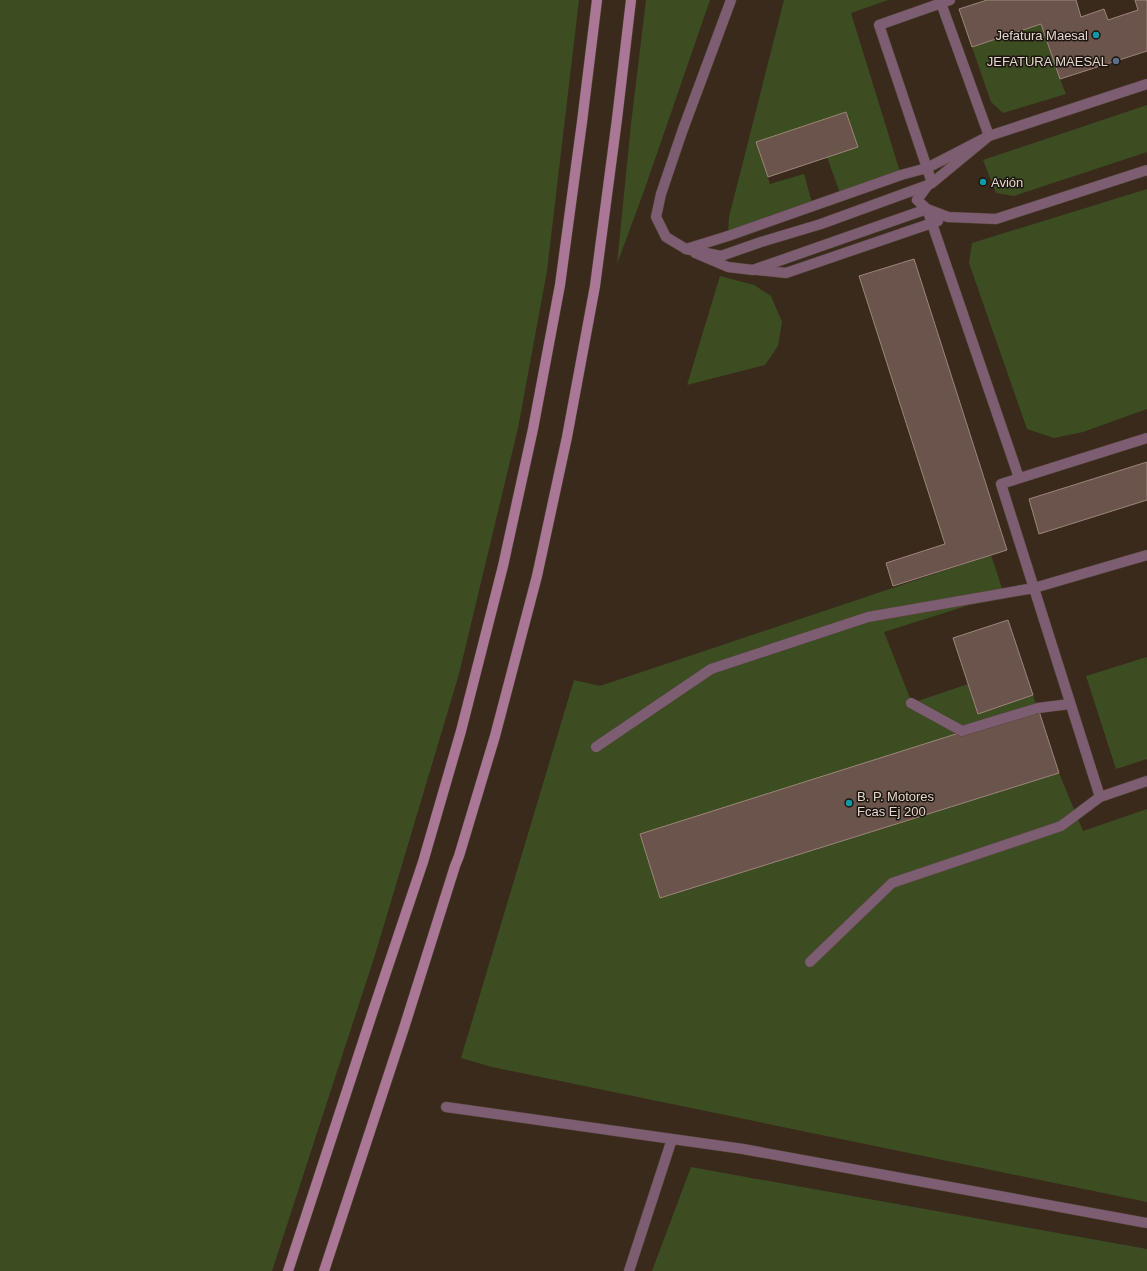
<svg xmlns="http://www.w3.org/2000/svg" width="1147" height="1271" viewBox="0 0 1147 1271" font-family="Helvetica,sans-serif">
	<rect width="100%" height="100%" fill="#3a2a1c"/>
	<path fill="#3c4d21" d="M0 0H579L547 271 518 428 459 674 375 955 272 1271H0Z
		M646 0H710L644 191 617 264 631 124Z
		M784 0H888L851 13 901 175 841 196 827 157 858 147 846 112 756 142 770 184 804 174 813 206 728 236 729 217Z
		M1041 24 1060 79 1066 94 1003 113 991 102 972 47Z
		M1147 105V152L1014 196 996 193 983 160Z
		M1147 189V409L1083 432 1054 438 1027 429 969 263 972 243Z
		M720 276 754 285 771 296 782 322 778 346 765 365 687 385Z
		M991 555 1004 594 884 632 912 703 968 684 978 714 1033 695 1059 773 1083 831 1147 809V1202L492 1067 461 1058 574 680 600 686Z
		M1147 657V759L1116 769 1086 676Z
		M691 1167 1147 1249V1271H652Z"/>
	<path fill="#6b544b" stroke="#9e857b" d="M987 0H1076L1081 17 1104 9 1108 20 1138 10 1135 0H1147V51L1060 79 1041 24 972 47 959 9Z
		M846 112 858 147 768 177 756 142Z
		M914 259 1007 550 893 586 886 563 945 544 859 276Z
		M1147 462V500L1039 534 1029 499Z
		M1008 620 1033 695 978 714 953 638Z
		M1038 708 1059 773 660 898 640 834Z"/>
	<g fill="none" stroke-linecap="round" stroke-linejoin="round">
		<defs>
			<path id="service" d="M932 183 879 25 950 0
				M928 185 932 183 989 136 1147 84
				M686 249 728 236 901 175 927 168 989 136 941 3
				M695 253 728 267 753 270 927 209 1019 478
				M721 256 761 242 821 224 928 185 917 200 927 209 948 217 996 219 1147 170
				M757 270 786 273 938 221
				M1147 438 1001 484 1100 797 1147 781
				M911 703 962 731 1038 708 1070 704
				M596 747 711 669 868 617 1034 588 1147 555
				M810 962 892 883 1061 826 1100 797
				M446 1107 743 1149 1147 1223
				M629 1271 672 1139"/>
			<path id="minor" d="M721 256 686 249 666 237 656 217 661 194 682 132 731 0"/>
			<path id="secondary" d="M288 1271 372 1014 423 862 461 731 503 566 533 429 560 285 582 122 597 0
				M324 1271 404 1028 455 866 459 856 495 736 537 576 567 437 595 286 617 119 631 0"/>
		</defs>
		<use href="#service" stroke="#554639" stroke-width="11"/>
		<use href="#minor" stroke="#554639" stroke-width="11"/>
		<use href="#secondary" stroke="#554639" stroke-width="11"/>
		<use href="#service" stroke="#7d5d71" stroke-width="10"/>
		<use href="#minor" stroke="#7d5d71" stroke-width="10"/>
		<use href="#secondary" stroke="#aa7797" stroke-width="10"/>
	</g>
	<g fill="#0f9aa8" stroke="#1c140e" stroke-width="1.5">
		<circle cx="1096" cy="35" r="4"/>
		<circle cx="983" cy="182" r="4"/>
		<circle cx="849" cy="803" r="4"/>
	</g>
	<circle fill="#5c6f8a" stroke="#1c140e" stroke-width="1.5" cx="1116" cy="61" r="4"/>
	<g text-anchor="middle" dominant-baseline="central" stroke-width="3" stroke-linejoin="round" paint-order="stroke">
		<g font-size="13" fill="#e3d8d0" stroke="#1c140e" text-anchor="end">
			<text x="1088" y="35">Jefatura Maesal</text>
			<text x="1108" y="61">JEFATURA MAESAL</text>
			<text x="991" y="182" text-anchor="start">Avión</text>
			<text x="857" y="796" text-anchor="start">B. P. Motores<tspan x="857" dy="15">Fcas Ej 200</tspan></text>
		</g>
	</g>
</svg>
